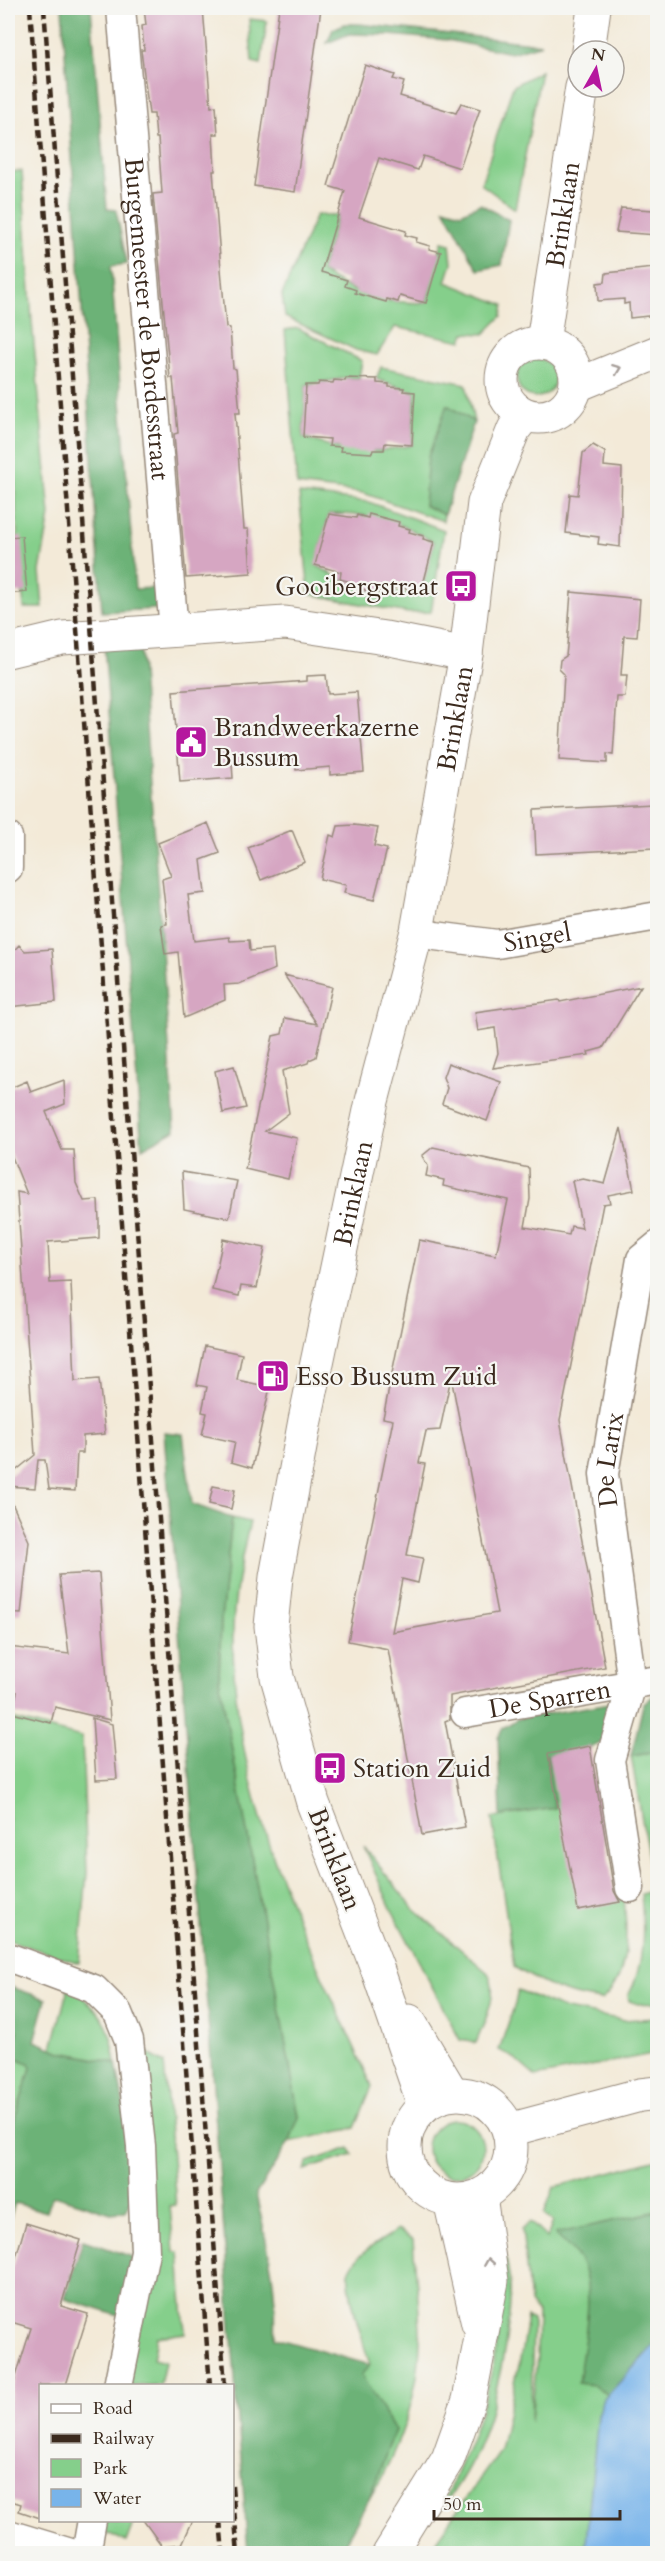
<svg xmlns="http://www.w3.org/2000/svg" width="665" height="2561" viewBox="0 0 665 2561" font-family="Cardo,serif">
	<rect width="100%" height="100%" fill="#f6f6f2"/>
	<filter id="ink" filterUnits="userSpaceOnUse"><feTurbulence type="fractalNoise" baseFrequency=".0167" numOctaves="2"/><feDisplacementMap in="SourceGraphic" scale="12" xChannelSelector="R" yChannelSelector="G"/><feConvolveMatrix kernelMatrix="1 2 1 2 8 2 1 2 1" color-interpolation-filters="sRGB"/></filter>
	<filter id="wash" filterUnits="userSpaceOnUse"><feTurbulence type="fractalNoise" baseFrequency=".008" numOctaves="4" result="noise"/><feDisplacementMap in="SourceGraphic" scale="24" xChannelSelector="R" yChannelSelector="G"/><feGaussianBlur stdDeviation="1.35" result="paint"/><feColorMatrix in="noise" values="0 0 0 0 0 0 0 0 0 0 0 0 0 0 0 0 0 1.4 0 .05"/><feComposite in="paint" operator="in"/></filter>
	<g filter="url(#wash)">
		<rect width="100%" height="100%" fill="#f3ead8"/>
		<path fill="#85cf8b" stroke="#607c54" stroke-width="1.5" fill-rule="evenodd" d="M249 19 267 21 261 64 252 62Z
			M541 71 515 209 481 184 513 86Z
			M22 171 32 322 50 515 40 571 43 608H24L18 547 8 357V172Z
			M316 215H338L321 272C364 299 376 302 426 303L442 242 450 244 452 263 446 282 504 305 502 316 484 334 465 333 462 341 395 327 377 355 356 350 285 317 282 295Z
			M298 328 362 361 359 378H346L306 385 303 437C350 454 362 455 412 445L415 392 376 379 381 367 466 384 474 422 447 405 424 505 444 515 443 521 363 493 297 485 285 330Z
			M517 378a19 19 0 1 1 38 0a19 19 0 1 1-38 0Z
			M299 494 369 502 444 530 431 612 408 613 309 594ZM329 514C378 514 391 518 434 542L421 593C370 594 359 591 316 565Z
			M232 1518 250 1522C241 1559 233 1597 233 1635 232 1801 306 1939 372 2086L355 2128 289 2142 299 2117 219 1679 221 1620Z
			M8 1718 82 1737 87 1873 79 1963 8 1940Z
			M588 1749 611 1898 624 1896C627 1930 631 1977 601 2000 564 1995 546 1986 514 1967L492 1818 554 1808 547 1755Z
			M657 1752V2003L638 2004 629 2001 628 1996C645 1966 644 1928 641 1894L651 1891V1872L631 1756Z
			M363 1846 413 1908 488 1973C500 1994 484 2022 476 2043L460 2040 391 1908Z
			M69 1984C102 2015 109 2016 116 2063L61 2052 52 2048Z
			M518 1990 561 2008 623 2020 657 2018V2053L536 2077 514 2058 499 2050 515 2004Z
			M8 2028 18 2031 31 2068 8 2140Z
			M144 2051 164 2063 176 2205 170 2206 174 2252H179L185 2333 157 2337 153 2359 165 2362 160 2385 130 2386Z
			M427 2148a28 28 0 1 1 56 0a28 28 0 1 1-56 0Z
			M350 2148 353 2155 304 2170 308 2162Z
			M657 2159V2553L426 2554 500 2451 521 2355 527 2317 533 2320 531 2422 537 2356 538 2313 530 2303 522 2229 530 2222 547 2238 553 2221 544 2214 554 2187Z
			M397 2230 413 2239C415 2270 419 2301 420 2331 422 2393 399 2450 368 2501L395 2430 360 2375 370 2365C365 2348 343 2282 350 2269 358 2252 383 2240 397 2230Z
			M503 2239C505 2254 509 2270 510 2285 512 2331 494 2410 476 2452 466 2475 451 2495 437 2515 466 2455 492 2394 499 2327 502 2298 501 2268 503 2239Z
			M103 2521H134L126 2542 102 2530Z"/>
		<path fill="#6cb277" stroke="#546e4a" stroke-width="1.5" d="M62 8H91L107 209 116 210 127 264 111 266 135 589 155 588 156 609 102 612Z
			M344 24H359L542 44 511 53 447 40 389 35 349 34 327 43 333 29Z
			M480 204 509 220 502 265 478 270 444 208 461 213Z
			M447 405 474 422 444 515 424 505 428 457Z
			M140 644 175 1130 142 1148 104 645Z
			M164 1432 183 1434 192 1504 232 1518 221 1620 219 1679 299 2117 289 2142 256 2194C267 2245 278 2286 275 2338L370 2365 361 2375 395 2430 368 2501 339 2553H248Z
			M653 1696H657V1752L631 1756 643 1705Z
			M622 1701 603 1742 588 1749 547 1755 555 1808 501 1816 498 1738 503 1728 517 1719Z
			M8 1986 46 1999 35 2041 61 2052 116 2063 125 2112 133 2196 126 2211 111 2213 57 2196 52 2197 47 2212 15 2203 8 2224V2140L31 2068 29 2063 11 2056 18 2031 8 2028Z
			M657 2211V2342L608 2395 594 2385 578 2383C582 2350 598 2286 578 2258 572 2249 562 2241 555 2234Z
			M83 2240 133 2257 122 2317 65 2299Z"/>
		<path fill="#78b4ea" stroke="#5a6f84" stroke-width="1.5" d="M657 2342V2553H585L598 2415 604 2399Z"/>
		<g id="blocks">
			<path fill="#d6a6c2" fill-rule="evenodd" d="M144 8H203L211 107 216 106 218 134H213L215 171H213L221 269 226 327 230 329 233 368 236 369 240 413H235L244 529H248L251 573 186 578 174 434 178 433 173 378H170L153 194 162 193 158 138H156L154 114H149L141 50H144L142 26 146 25Z
				M279 8H321L295 192 254 186Z
				M365 65 395 75 393 79 404 82 400 96 456 113 461 103 480 109 460 168 423 156 418 170 379 158 359 217 406 231 405 235 417 238 416 242 430 246 429 249 441 252 426 303 400 296 398 302 387 299 386 302 355 293 356 290 345 286 347 280 321 272 345 191 328 186Z
				M621 208 654 210 657 235 616 232Z
				M654 268 655 280H657V315L630 318 629 303 624 304V299L598 301 597 283 605 282 606 273Z
				M346 378 377 379V383L389 384V387L404 388 403 391 415 392 412 445 385 443 384 450H373L372 453 340 451 341 447 329 446 330 439 303 437 306 385H318L319 382 333 383 334 380 345 381Z
				M593 445 605 452 604 466 622 468 620 547 598 544 599 537 566 533 570 494 578 495 583 453Z
				M329 514 356 518 357 515 368 518 369 514 399 522 398 526 410 529 409 532 424 536 423 539 434 542 421 593 395 586 393 593 382 590 381 594 350 586 351 582 340 579 341 572 315 565Z
				M22 536 27 592 8 594V537Z
				M571 592 640 599 637 637 624 636 621 675H627L625 697H617L613 755 607 754V763L559 760 564 674 559 669 560 660 566 656 567 646Z
				M326 675 328 694 357 692 364 772 330 775V767L296 770 295 759 232 764 233 778 180 782 173 691 307 681V676Z
				M653 804 655 848 536 854 534 810Z
				M208 823 220 853 201 860 205 893 188 895 194 941 229 937 230 941 249 940 250 951 273 949 275 969 239 984 224 985 225 1000 184 1018 178 952 165 954 161 925 167 924 162 879 171 876 158 843Z
				M354 825 378 828 374 846 387 849 374 900 344 893 346 885 320 879 330 835 335 837 338 826Z
				M292 830 305 862 261 880 248 848Z
				M19 945 25 951 52 949 56 1002 8 1007V957Z
				M284 975 332 987 316 1057 309 1060 308 1063 282 1071 289 1113 265 1131 297 1138 288 1179 245 1169 273 1036 282 1034 285 1018 317 1024Z
				M641 986 603 1048 588 1052 589 1055 493 1068 498 1053 495 1028 478 1031 475 1012 559 1000 560 1002Z
				M448 1063 501 1082 487 1121 442 1104 447 1088 443 1077Z
				M234 1066 246 1108 223 1113 215 1071Z
				M64 1080 65 1104 46 1112 62 1150H74L76 1183 84 1201 98 1200 99 1221V1238L48 1242 50 1283 71 1282 75 1381 99 1379 105 1434 83 1436V1453H77L75 1491 49 1489 45 1460H38L35 1488 8 1486V1477L35 1455 17 1192 27 1194 8 1147V1089L27 1081 31 1092Z
				M621 1128 634 1190 608 1195 610 1203 603 1204 560 1420 605 1667 450 1696V1719L445 1721 465 1827 422 1835 388 1649 348 1641 393 1420 383 1418 419 1240 496 1255 508 1200 443 1186 444 1180 426 1176 428 1166 422 1156 433 1147 529 1168 530 1199 525 1227 569 1235 571 1226 582 1228 572 1181 583 1179 605 1184ZM451 1377 497 1613 392 1632 402 1579 418 1583 423 1558 407 1555 425 1464 419 1463 426 1431 440 1430Z
				M182 1172 237 1181 229 1218 184 1209Z
				M223 1239 265 1248 257 1288 241 1286 239 1296 212 1290Z
				M205 1346 242 1354 237 1380 270 1387 252 1468 231 1462 235 1442 202 1435 207 1413 202 1412 207 1387 197 1385Z
				M213 1486 235 1490 231 1509 209 1504Z
				M8 1494 29 1541 21 1614 8 1613Z
				M99 1573 110 1720 55 1707 51 1723 12 1713 17 1692 8 1691V1647L69 1654 59 1575Z
				M92 1718 112 1724 117 1779 96 1780Z
				M590 1746 614 1891 620 1902 578 1910 548 1754Z
				M26 2223 81 2240 61 2306 88 2314 66 2385H40V2518L19 2511 21 2504 8 2500V2402L31 2328 8 2321V2284Z
				M143 2520H193L182 2544 162 2546Z"/>
		</g>
	</g>
	<g filter="url(#ink)">
		<use href="#blocks" fill-opacity="0" stroke="#978a7b" stroke-width="1.5"/>
		<g fill="none" stroke-linecap="round" stroke-linejoin="round">
			<defs>
				<g id="minor">
					<path id="s1" d="M121 8 174 631"/>
					<path d="M8 837V868"/>
					<path id="s2" d="M417 931 435 936 497 944 658 916"/>
					<path id="s3" d="M465 1713 658 1680"/>
					<path id="s4" d="M630 1888 610 1760 632 1684 604 1474 641 1259 658 1245"/>
					<path d="M8 1957 94 1989 118 2013 129 2040 141 2146 145 2252 118 2386"/>
					<path d="M8 2534 74 2554"/>
					<path d="M86 2554 92 2520"/>
				</g>
				<path id="tertiary" d="M577 385 658 352
					M8 651 62 638 285 623 385 638 466 654"/>
				<g id="secondary">
					<path d="M588 51 594 8"/>
					<path id="s5" d="M543 342 582 87"/>
					<circle cx="539" cy="380" r="37"/>
					<path d="M409 2021 452 2093"/>
					<path id="s6" d="M424 2105 377 1968 313 1803 277 1677 271 1626 276 1577 305 1420 372 1101 417 931 466 654 484 503 514 429 525 415"/>
				</g>
				<path id="primary" d="M405 2147a53 53 0 1 1 106 0a53 53 0 1 1-106 0Z
					M509 2130 640 2095 658 2093
					M450 2200 478 2324
					M389 2554 448 2459 469 2400 492 2281 480 2196"/>
			</defs>
			<use href="#minor" stroke="#978a7b" stroke-width="31"/>
			<use href="#tertiary" stroke="#978a7b" stroke-width="35"/>
			<use href="#secondary" stroke="#978a7b" stroke-width="35"/>
			<use href="#primary" stroke="#978a7b" stroke-width="35"/>
			<use href="#minor" stroke="#fff" stroke-width="28"/>
			<use href="#tertiary" stroke="#fff" stroke-width="33"/>
			<use href="#secondary" stroke="#fff" stroke-width="33"/>
			<use href="#primary" stroke="#fff" stroke-width="33"/>
			<path stroke="#3b2a1e" stroke-width="4.5" stroke-dasharray="9 4.5" stroke-linecap="butt" d="M30 8 210 2386
				M44 8 225 2386
				M232 2486 238 2554
				M220 2520 223 2554"/>
		</g>
		<defs><path id="oneway-chevron" d="M-2-3.5L2.5 0L-2 3.5" fill="none" stroke-width="1.6" stroke-linecap="round" stroke-linejoin="round" transform="scale(1.5)"/></defs>
		<g stroke="#a79f9a">
			<use href="#oneway-chevron" transform="translate(617 369) rotate(-21)"/>
			<use href="#oneway-chevron" transform="translate(489 2262) rotate(-99)"/>
		</g>
	</g>
	<defs>
		<symbol id="bus-square" viewBox="-11 -11 22 22"><rect x="-9" y="-9" width="18" height="18" rx="4" fill="#b5179e" stroke="#f6f6f2"/><path d="M-5-6H5V4H4V6H2V4H-2V6H-4V4H-5ZM-3.5-4V0h7V-4ZM-3.5 1.2v1.5H-2V1.2ZM2 1.2v1.5H3.5V1.2Z" fill="#fff"/></symbol>
		<symbol id="civic-square" viewBox="-11 -11 22 22"><rect x="-9" y="-9" width="18" height="18" rx="4" fill="#b5179e" stroke="#f6f6f2"/><path d="M-.6-6.5H3V-4.5H.6V-3L4-1V1h2V6H-6V1h2V-1L-.6-3ZM-1.2 2.5V6h2.4V2.5Z" fill="#fff"/></symbol>
		<symbol id="fuel-square" viewBox="-11 -11 22 22"><rect x="-9" y="-9" width="18" height="18" rx="4" fill="#b5179e" stroke="#f6f6f2"/><path d="M-5.5-6h7V0h2V4h1.3V-2.5L3-4.5l.8-.8L6-3V5H2.5V1h-1V6h-7ZM-4.2-4.7v3.2H.2V-4.7Z" fill="#fff"/></symbol>
	</defs>
	<g fill-rule="evenodd">
		<use href="#bus-square" x="442" y="567" width="38" height="38"/>
		<use href="#civic-square" x="172" y="723" width="38" height="38"/>
		<use href="#fuel-square" x="254" y="1357" width="38" height="38"/>
		<use href="#bus-square" x="311" y="1749" width="38" height="38"/>
	</g>
	<g text-anchor="middle" dominant-baseline="central" stroke-width="4.5" stroke-linejoin="round" paint-order="stroke">
		<g font-size="26" fill="#3b2a1e" stroke="#f6f6f2">
			<text stroke="none"><textPath href="#s5" startOffset="129">Brinklaan</textPath></text>
			<text stroke="none"><textPath href="#s1" startOffset="312">Burgemeester de Bordesstraat</textPath></text>
			<text stroke="none"><textPath href="#s6" startOffset="1431">Brinklaan</textPath></text>
			<text stroke="none"><textPath href="#s2" startOffset="122">Singel</textPath></text>
			<text stroke="none"><textPath href="#s6" startOffset="945">Brinklaan</textPath></text>
			<text stroke="none"><textPath href="#s4" startOffset="435">De Larix</textPath></text>
			<text stroke="none"><textPath href="#s3" startOffset="86">De Sparren</textPath></text>
			<text transform="translate(335 1859) rotate(69)">Brinklaan</text>
		</g>
		<g font-size="26" fill="#3b2a1e" stroke="#f6f6f2" text-anchor="start">
			<text x="438" y="586" text-anchor="end">Gooibergstraat</text>
			<text x="214" y="727">Brandweerkazerne<tspan x="214" dy="30">Bussum</tspan></text>
			<text x="296" y="1376">Esso Bussum Zuid</text>
			<text x="353" y="1768">Station Zuid</text>
		</g>
	</g>
	<rect width="665" height="2561" fill="none" stroke="#f6f6f2" stroke-width="30"/>
	<rect x="39" y="2384" width="195" height="138" fill="#f6f6f2" stroke="#aba49d" stroke-width="1.5"/>
	<rect x="51" y="2404" width="30" height="9" fill="#ffffff" stroke="#aba49d" stroke-width="1.5"/>
	<text x="93" y="2414" font-size="18" fill="#3b2a1e">Road</text>
	<rect x="51" y="2434" width="30" height="9" fill="#3b2a1e" stroke="#aba49d" stroke-width="1.5"/>
	<text x="93" y="2444" font-size="18" fill="#3b2a1e">Railway</text>
	<rect x="51" y="2459" width="30" height="18" fill="#85cf8b" stroke="#aba49d" stroke-width="1.5"/>
	<text x="93" y="2474" font-size="18" fill="#3b2a1e">Park</text>
	<rect x="51" y="2489" width="30" height="18" fill="#78b4ea" stroke="#aba49d" stroke-width="1.5"/>
	<text x="93" y="2504" font-size="18" fill="#3b2a1e">Water</text>
	<g transform="translate(596 69) rotate(9)"><circle r="28" fill="#f6f6f2" stroke="#aba49d" stroke-width="1.5"/>
	<path d="M0-4.5L10 22L0 15L-10 22Z" fill="#b5179e"/>
	<text y="-9" font-size="16" font-weight="bold" text-anchor="middle" fill="#3b2a1e">N</text>
	</g>
	<path d="M434 2510v9h186v-9" fill="none" stroke="#3b2a1e" stroke-width="3"/>
	<text x="443" y="2510" font-size="18" fill="#3b2a1e" stroke="#f6f6f2" stroke-width="4.5" paint-order="stroke">50 m</text>
</svg>
